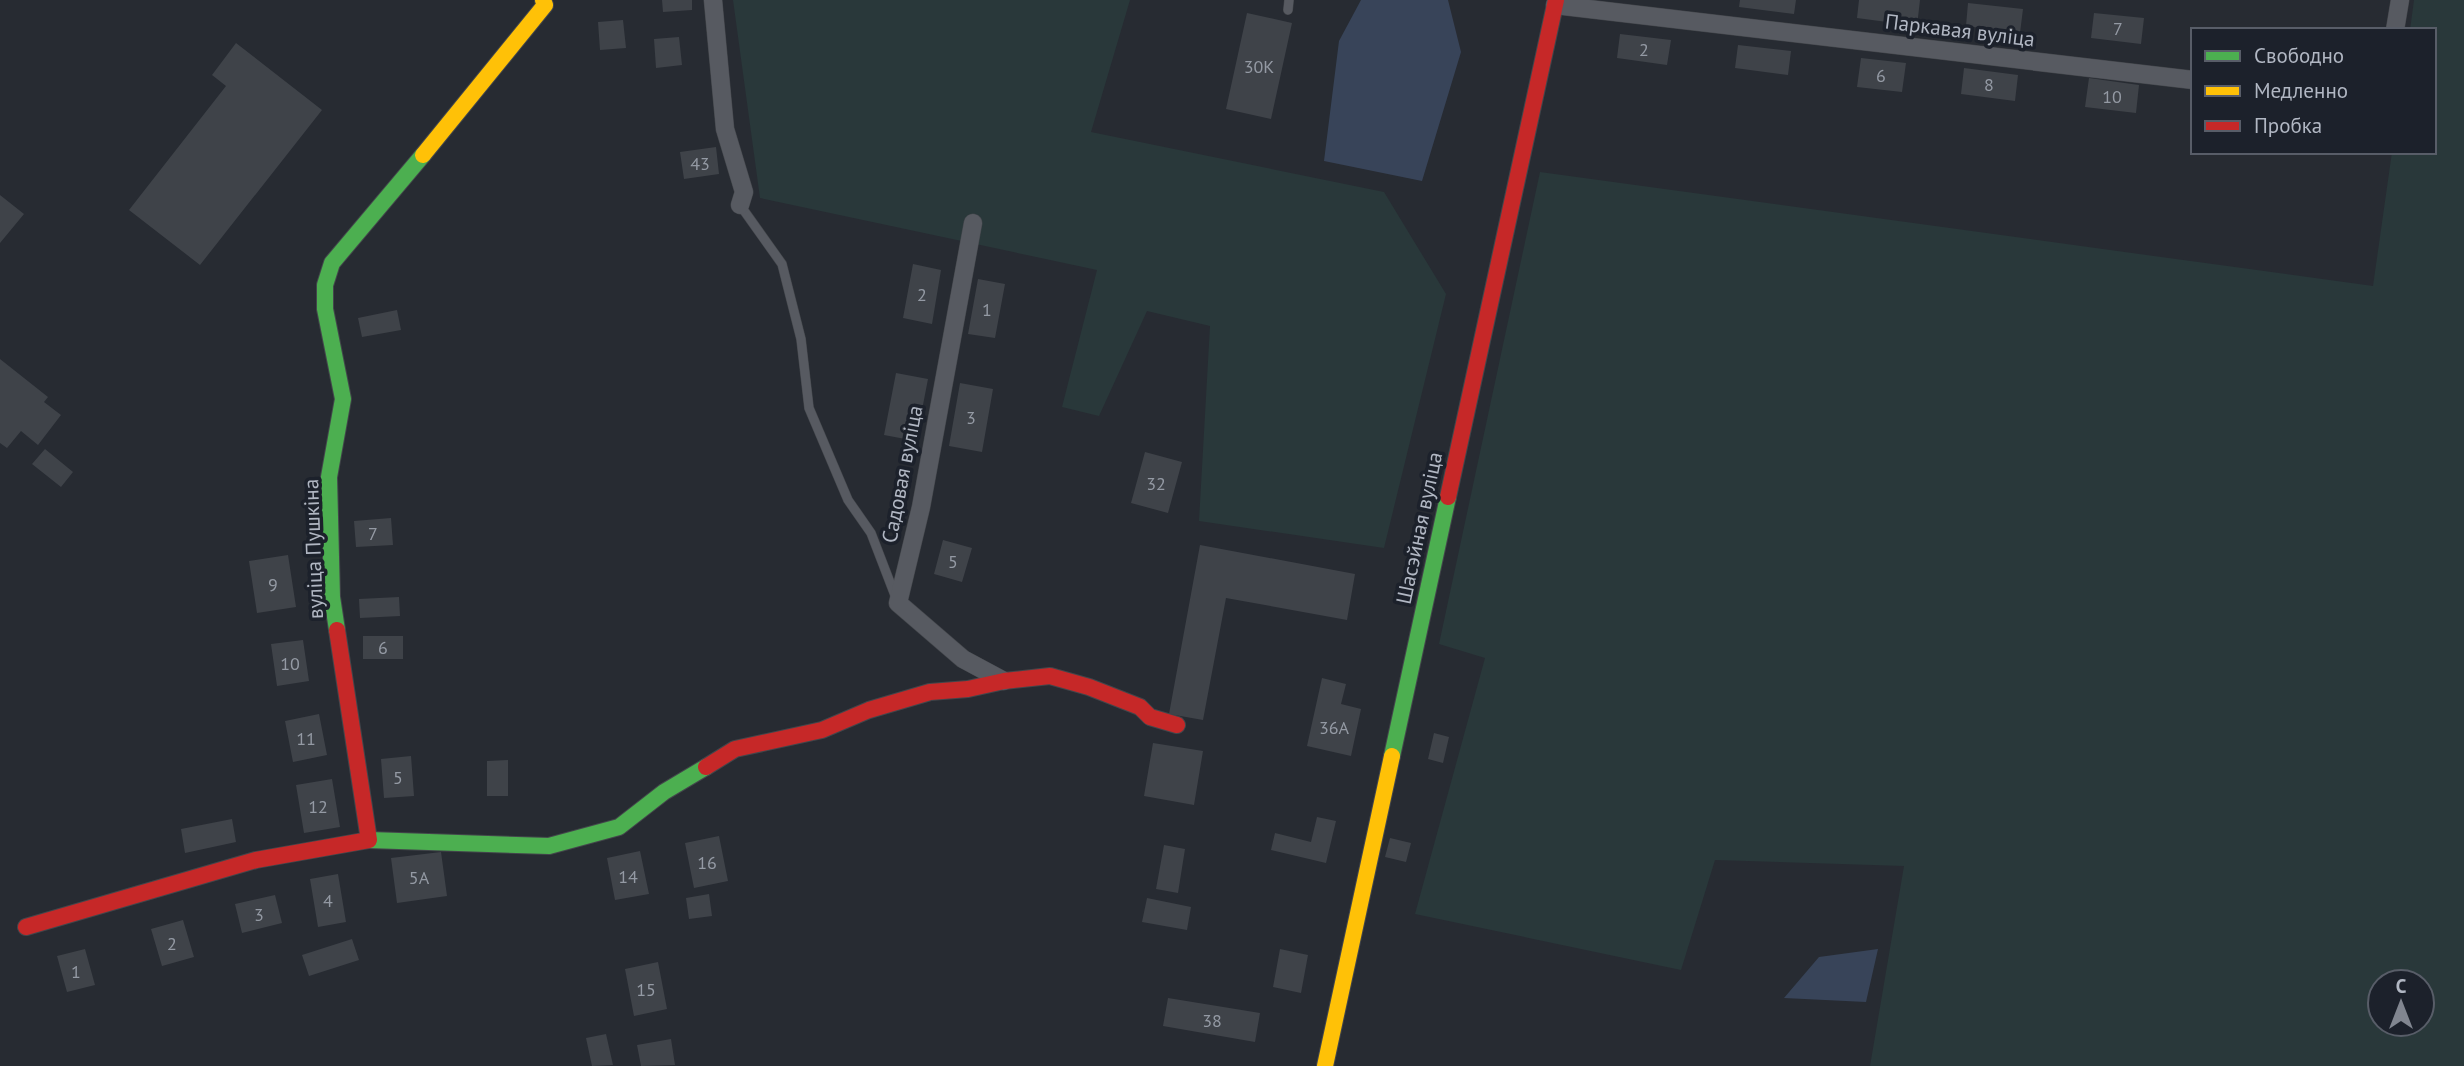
<svg xmlns="http://www.w3.org/2000/svg" width="2464" height="1066" viewBox="0 0 2464 1066" font-family="'PT Sans',sans-serif">
	<rect width="100%" height="100%" fill="#272b32"/>
	<path fill="#29383a" fill-rule="evenodd" d="M733 0H1130L1091 132 1384 192 1446 294 1384 548 1199 521 1210 326 1147 311 1099 416 1062 407 1097 270 760 198Z
		M2414 0H2464V1066H1870L1904 866 1715 860 1681 970 1415 914 1485 658 1439 644 1540 172 2373 286 2392 152H2434V30H2410ZM2380 982H2422V1024H2380Z"/>
	<path fill="#384459" d="M1361 0H1448L1461 52 1422 181 1324 161 1339 41Z
		M1878 949 1866 1002 1784 998 1819 957Z"/>
	<path fill="#3f4349" d="M662 0H692V10L663 12Z
		M1740 0H1796L1794 14 1739 7Z
		M1859 0H1920L1917 26 1857 18Z
		M1968 3 2023 9 2020 33 1966 26Z
		M1247 13 1292 23 1271 119 1226 109Z
		M2094 13 2144 18 2141 44 2091 38Z
		M623 20 626 48 600 50 598 22Z
		M1620 34 1671 40 1667 65 1617 58Z
		M679 37 682 65 656 68 654 39Z
		M236 43 322 110 200 265 129 210 226 86 212 75Z
		M1738 45 1791 51 1788 75 1735 68Z
		M1861 58 1906 63 1902 92 1857 87Z
		M1964 68 2018 75 2015 101 1961 94Z
		M2089 78 2139 85 2136 113 2085 107Z
		M716 147 719 174 684 179 680 152Z
		M0 195 24 214 0 243Z
		M913 264 941 270 932 324 903 318Z
		M978 279 1005 284 995 338 968 334Z
		M397 310 401 330 362 337 358 318Z
		M0 359 48 397 44 402 61 415 38 445 21 431 7 448 0 443Z
		M896 373 928 379 916 441 884 435Z
		M960 383 993 389 982 452 949 446Z
		M45 449 73 472 61 487 32 464Z
		M1145 452 1182 462 1168 513 1131 503Z
		M391 518 393 545 356 547 354 521Z
		M943 540 972 548 962 582 934 574Z
		M1200 545 1355 574 1347 620 1226 598 1203 720 1169 714Z
		M288 555 296 607 257 613 249 561Z
		M399 597 400 616 360 618 359 599Z
		M363 636H403V659H363Z
		M303 640 309 681 277 686 271 644Z
		M1322 678 1346 684 1341 704 1361 709 1351 756 1307 746Z
		M319 714 327 755 293 762 285 721Z
		M1434 733 1449 737 1443 763 1428 759Z
		M1153 743 1203 751 1194 805 1144 796Z
		M411 756 414 796 384 798 381 759Z
		M508 760V796H487V761Z
		M332 779 340 827 304 833 296 785Z
		M1317 817 1336 821 1326 863 1271 850 1275 833 1311 842Z
		M232 819 236 842 185 853 181 829Z
		M719 836 728 881 694 888 685 843Z
		M1390 838 1411 843 1406 862 1385 857Z
		M1164 845 1185 849 1178 893 1156 889Z
		M640 851 649 894 615 900 607 858Z
		M441 852 447 896 397 903 391 858Z
		M338 874 346 922 318 927 310 879Z
		M709 894 712 916 689 919 686 898Z
		M275 895 282 923 242 933 235 904Z
		M1147 898 1191 907 1187 930 1142 922Z
		M183 920 194 957 162 966 151 929Z
		M352 939 359 960 309 976 302 955Z
		M85 949 95 985 67 992 57 956Z
		M1280 949 1308 955 1301 993 1273 987Z
		M658 962 667 1009 634 1016 625 969Z
		M1168 998 1260 1013 1255 1042 1163 1026Z
		M606 1034 613 1065 592 1066 586 1038Z
		M671 1039 675 1065 641 1066 637 1045Z"/>
	<g fill="none" stroke-linecap="round" stroke-linejoin="round">
		<defs>
			<path id="lane" d="M1288 10 1289 0
				M740 205 782 264 801 339 809 408 848 500 871 533 896 598"/>
			<path id="street" d="M713 0 725 129 744 192 740 205
				M1555 5 2193 80
				M2395 30 2400 0
				M973 223 921 507 898 603 963 659 1004 681"/>
			<path id="fast" d="M337 630 332 597 329 477 343 399 325 309V285L332 263 423 155
				M1392 756 1448 497
				M369 840 549 846 619 827 664 792 706 767"/>
			<path id="slow" d="M423 155 545 5 543 0
				M1325 1066 1392 756"/>
			<path id="jam" d="M1448 497 1556 0
				M706 767 735 749 822 730 869 710 930 692 968 689 1004 681 1050 676 1089 687 1140 707 1150 717 1177 725
				M26 927 256 860 369 840 337 630"/>
		</defs>
		<use href="#lane" stroke="#43464b" stroke-width="10"/>
		<use href="#street" stroke="#43464b" stroke-width="19"/>
		<use href="#fast" stroke="#43464b" stroke-width="18"/>
		<use href="#slow" stroke="#43464b" stroke-width="18"/>
		<use href="#jam" stroke="#43464b" stroke-width="18"/>
		<use href="#lane" stroke="#575a61" stroke-width="9"/>
		<use href="#street" stroke="#575a61" stroke-width="18"/>
		<use href="#fast" stroke="#4caf50" stroke-width="16"/>
		<use href="#slow" stroke="#ffc107" stroke-width="16"/>
		<use href="#jam" stroke="#c62828" stroke-width="16"/>
	</g>
	<g text-anchor="middle" dominant-baseline="central" stroke-width="7" stroke-linejoin="round" paint-order="stroke">
		<g font-size="18" fill="#949aa4">
			<text x="2118" y="28">7</text>
			<text x="1644" y="49">2</text>
			<text x="1259" y="66">30К</text>
			<text x="1881" y="75">6</text>
			<text x="1989" y="84">8</text>
			<text x="2112" y="96">10</text>
			<text x="700" y="163">43</text>
			<text x="922" y="294">2</text>
			<text x="987" y="309">1</text>
			<text x="971" y="417">3</text>
			<text x="1156" y="483">32</text>
			<text x="373" y="533">7</text>
			<text x="953" y="561">5</text>
			<text x="273" y="584">9</text>
			<text x="383" y="647">6</text>
			<text x="290" y="663">10</text>
			<text x="1334" y="727">36А</text>
			<text x="306" y="738">11</text>
			<text x="398" y="777">5</text>
			<text x="318" y="806">12</text>
			<text x="707" y="862">16</text>
			<text x="628" y="876">14</text>
			<text x="419" y="877">5А</text>
			<text x="328" y="900">4</text>
			<text x="259" y="914">3</text>
			<text x="172" y="943">2</text>
			<text x="76" y="971">1</text>
			<text x="646" y="989">15</text>
			<text x="1212" y="1020">38</text>
		</g>
		<g font-size="21" fill="#b1b7c3" stroke="#1c212b">
			<text transform="translate(1960 30) rotate(7)">Паркавая вуліца</text>
			<text transform="translate(902 474) rotate(-79)">Садовая вуліца</text>
			<text transform="translate(1419 528) rotate(-78)">Шасэйная вуліца</text>
			<text transform="translate(313 549) rotate(-92)">вуліца Пушкіна</text>
		</g>
	</g>
	<rect x="2191" y="28" width="245" height="126" fill="#1c212b" stroke="#585d68" stroke-width="2"/>
	<rect x="2205" y="51" width="35" height="10" fill="#4caf50" stroke="#585d68" stroke-width="2"/>
	<text x="2254" y="63" font-size="21" fill="#b1b7c3">Свободно</text>
	<rect x="2205" y="86" width="35" height="10" fill="#ffc107" stroke="#585d68" stroke-width="2"/>
	<text x="2254" y="98" font-size="21" fill="#b1b7c3">Медленно</text>
	<rect x="2205" y="121" width="35" height="10" fill="#c62828" stroke="#585d68" stroke-width="2"/>
	<text x="2254" y="133" font-size="21" fill="#b1b7c3">Пробка</text>
	<g transform="translate(2401 1003)"><circle r="33" fill="#1c212b" stroke="#585d68" stroke-width="2"/>
	<path d="M0-5L12 26L0 18L-12 26Z" fill="#818690"/>
	<text y="-10" font-size="19" font-weight="bold" text-anchor="middle" fill="#b1b7c3">С</text>
	</g>
</svg>
